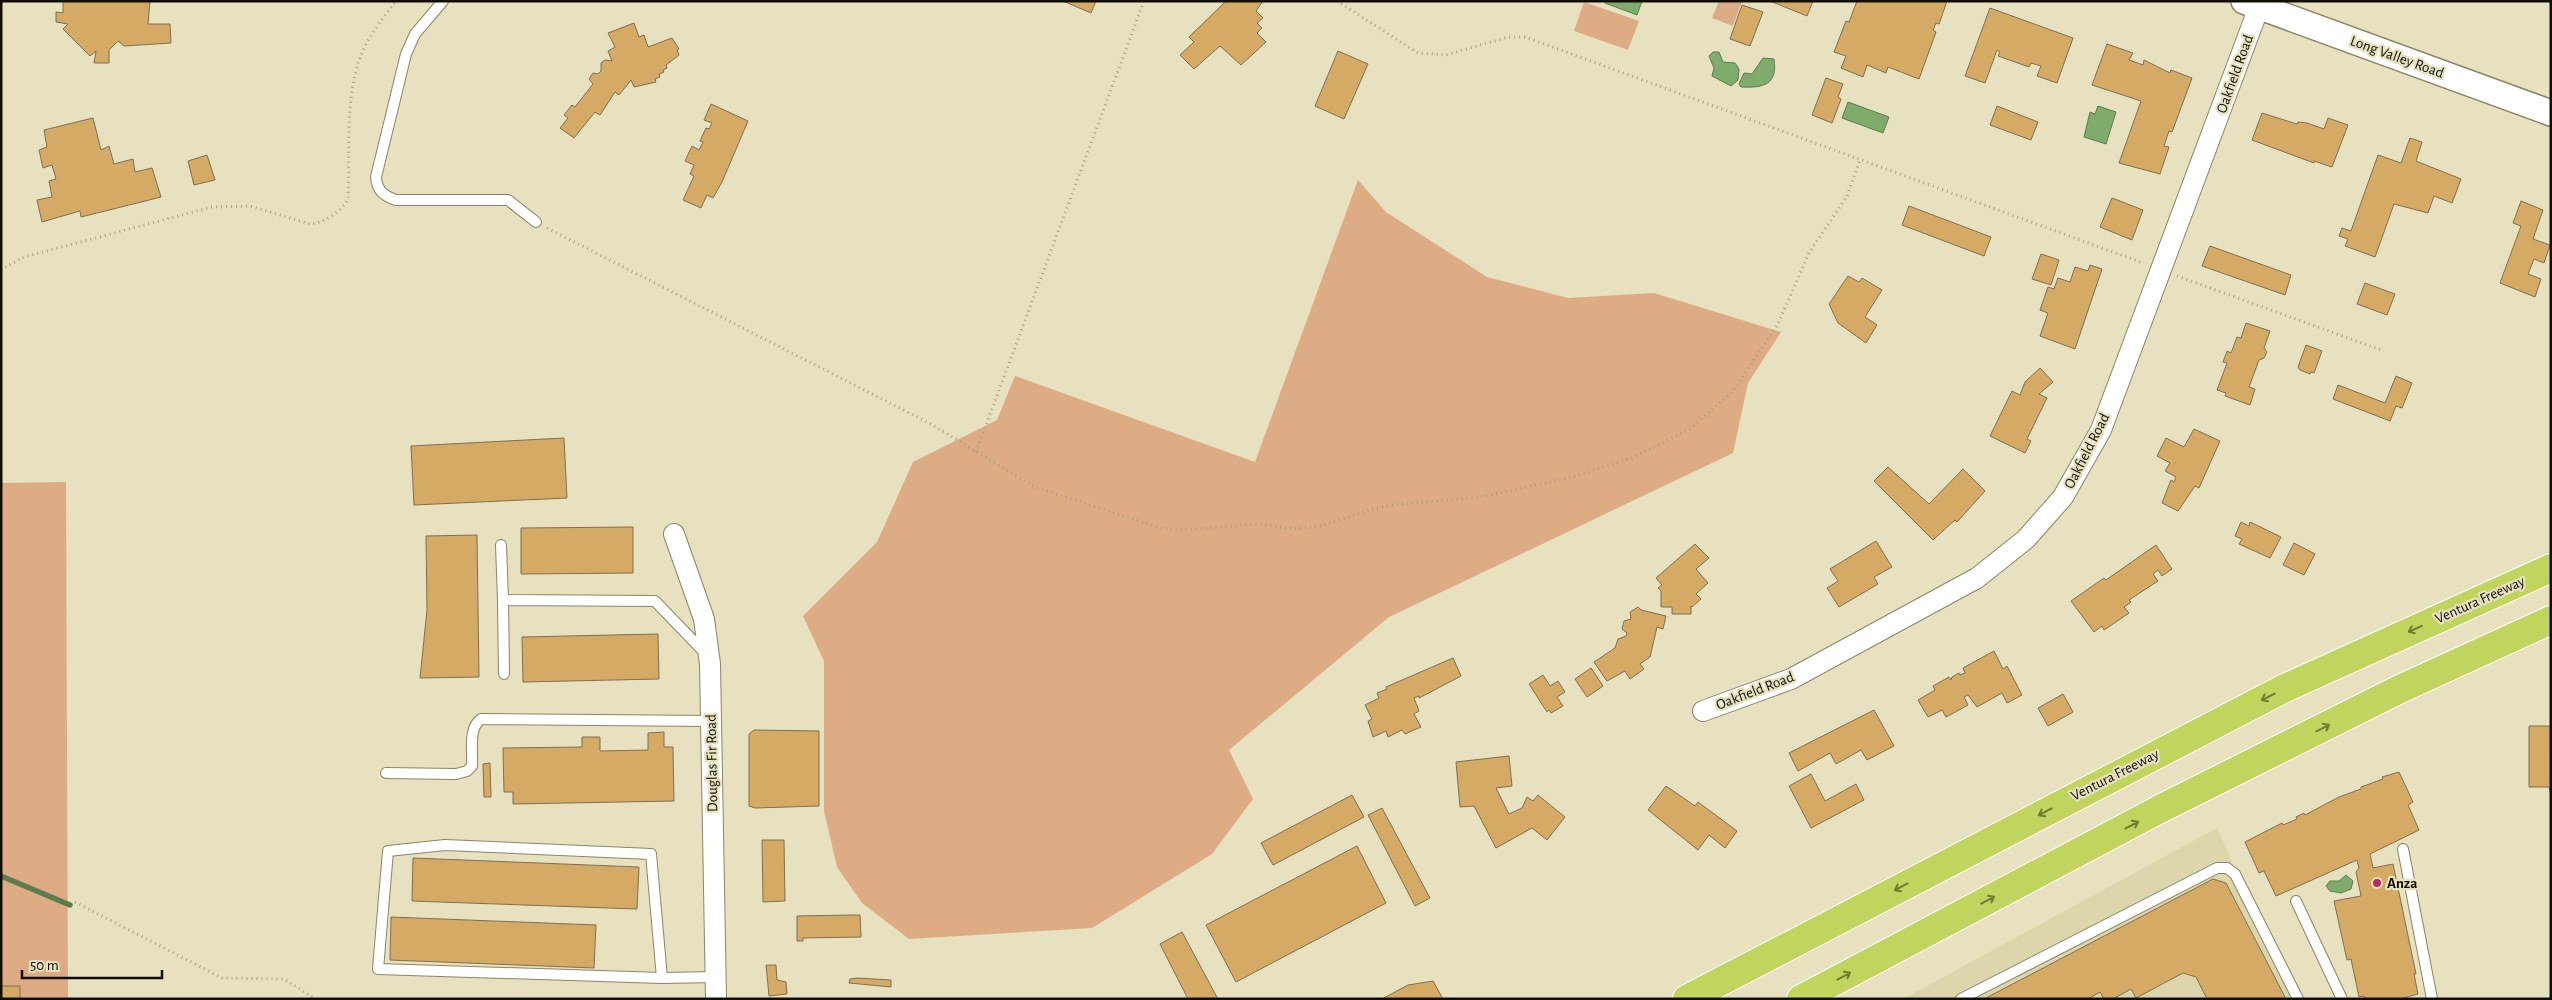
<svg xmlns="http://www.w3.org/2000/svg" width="2552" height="1000" viewBox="0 0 2552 1000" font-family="'Alegreya Sans',sans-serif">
	<rect width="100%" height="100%" fill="#e7e1bf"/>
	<path fill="#ddd5ac" d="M2217 828 2293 999H1903Z"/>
	<path fill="#deac84" d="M1719 1H1742L1733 26 1712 18Z
		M1584 2 1639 21 1628 50 1574 31Z
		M1358 180 1386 212 1487 277 1568 298 1654 293 1781 332 1748 383 1733 453 1389 617 1229 750 1253 799 1212 854 1092 928 909 939 862 903 837 867 824 811V661L803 616 877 542 913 462 997 420 1015 376 1255 462Z
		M66 482 68 999H1V483Z"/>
	<path fill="#7fab6d" stroke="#5e7c4e" d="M1605 1H1642L1637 15 1605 3Z
		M1713 52H1719L1723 62 1735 63 1739 69 1738 80 1731 86 1712 76 1714 68 1709 56Z
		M1763 58 1774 59C1778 85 1763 88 1741 87L1739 84 1744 73 1752 74Z
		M1848 102 1889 117 1883 133 1842 118Z
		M2098 106 2116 112 2106 144 2084 137 2090 112 2095 114Z
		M2346 875 2353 881 2351 889 2341 893 2330 891 2326 886 2330 881H2339Z"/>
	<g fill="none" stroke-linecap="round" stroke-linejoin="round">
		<path stroke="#5e7c4e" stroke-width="5.5" d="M1 876 70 905"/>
	</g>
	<path fill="#d4aa64" stroke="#806f54" d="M63 1H150L148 24H170L171 43 124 46 118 41 109 50V63H94L96 51 90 56 63 29 68 24 56 22V12L63 13Z
		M1063 1H1096L1091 13Z
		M1226 1H1263L1256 11 1263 18 1257 23 1262 28 1257 33 1266 42 1241 65 1220 46 1194 69 1180 55 1194 42 1189 37Z
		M1770 1H1813L1807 16Z
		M1857 1H1947L1939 24 1936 23 1933 30 1936 32 1919 79 1888 67 1886 73 1867 65 1863 77 1841 68 1846 56 1834 52 1846 21 1849 22Z
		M1742 5 1763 12 1750 46 1730 39Z
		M1990 8 2073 38 2057 83 2037 76 2041 66 2031 63 2029 67 1998 56 2000 52 1997 50 1985 83 1965 76Z
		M634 23 639 37 644 35 648 47 672 38 679 49 677 50 679 55 666 65 667 68 663 70 664 72 659 74 660 77 655 79 656 82 634 87 631 80 619 95 615 92 600 115 595 112 574 138 560 128 568 118 564 115 572 105 575 107 593 84 589 79 593 73 598 74 601 71V63L605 60 612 61 608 51 615 47 608 33Z
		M2107 44 2133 53 2129 60 2143 65 2144 60 2170 73 2171 70 2192 78 2172 132 2169 131 2164 146 2169 147 2160 174 2119 163 2141 101 2092 85Z
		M1338 51 1368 64 1344 119 1315 106Z
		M1826 78 1843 84 1838 97 1841 99 1832 123 1812 115Z
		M711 104 748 121 722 182 713 198 707 195 701 208 683 200 694 176 690 174 694 165 685 161 692 146 699 150 703 142 700 141 706 128 709 129 712 123 704 120Z
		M1997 106 2038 122 2031 140 1990 125Z
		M2262 113 2297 124 2298 122 2307 123 2324 129 2328 118 2348 125 2332 167 2314 161V163L2252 140Z
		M93 118 101 150 109 146 114 164 133 159 135 172 152 168 161 197 81 217 80 211 42 222 37 200 52 197 49 181 56 179 52 165 43 168 39 150 47 147 44 130Z
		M2410 138 2422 142 2416 161 2461 179 2452 203 2434 196 2428 213 2394 204 2375 257 2345 246 2348 239 2339 236 2342 228 2351 231 2378 155 2401 163Z
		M207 155 215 180 194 185 188 161Z
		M2112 198 2143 210 2132 240 2100 227Z
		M2521 201 2543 210 2533 239 2550 245 2544 263 2534 259 2528 274 2541 279 2535 297 2500 283 2521 226 2513 223Z
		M1909 206 1991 237 1984 256 1902 225Z
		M2210 246 2291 275 2285 295 2202 266Z
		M2041 254 2059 260 2051 285 2032 279Z
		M2090 265 2102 269 2075 349 2040 336 2048 313 2040 310 2048 287 2054 289 2058 278 2070 282 2075 267 2088 271Z
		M1848 276 1859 282 1862 278 1882 290 1865 317 1877 325 1866 343 1838 323 1829 304Z
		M2365 283 2395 294 2387 315 2357 304Z
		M2246 323 2270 331 2264 348 2267 352 2264 358 2259 360 2249 387 2255 389 2250 405 2225 396 2226 393 2217 390 2227 363 2223 362 2227 351 2231 353 2237 337 2241 338Z
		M2306 345 2322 351 2314 373 2311 372 2310 374 2300 370 2298 367Z
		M2040 368 2053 382 2039 394 2047 398 2027 439 2031 441 2025 453 1990 436 2012 391 2020 395 2025 382Z
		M2396 376 2412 383 2402 408 2396 406 2390 421 2333 399 2338 385 2385 403Z
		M2194 429 2220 441 2199 488 2195 486 2178 511 2162 503 2171 480 2174 482 2176 477 2165 471 2170 463 2157 456 2166 438 2184 447Z
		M564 438 567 498 414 505 411 446Z
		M1888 467 1929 504 1963 469 1985 491 1957 522 1955 520 1933 540 1874 481Z
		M2241 522 2249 526 2250 522 2281 537 2270 558 2239 544 2242 539 2235 536Z
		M633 527V573L521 574V528Z
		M477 535 479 677 420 678 427 610 426 536Z
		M1876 541 1892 567 1874 577 1878 584 1839 607 1827 588 1838 581 1830 569Z
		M2294 543 2315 554 2304 575 2283 565Z
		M1695 544 1709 558 1696 569 1708 583 1696 594 1701 599 1692 607 1691 606V614H1672V607H1661V591L1658 588 1662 585 1656 578Z
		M2156 545 2172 569 2162 576 2158 570 2153 574 2158 581 2129 600 2131 602 2124 607 2129 613 2104 630 2102 626 2094 632 2071 601 2104 578 2106 580Z
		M1638 607 1641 610 1666 616 1663 629 1657 627 1650 657 1640 664 1644 669 1630 679 1625 671 1607 681 1594 662 1615 648 1618 639 1626 636 1627 633 1622 629 1624 621 1631 619 1630 612Z
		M658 634 659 679 523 682 522 637Z
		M1994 651 2003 669 2007 666 2022 695 2007 703 2002 693 1977 707 1968 695 1964 697 1968 705 1946 717 1942 710 1928 717 1918 700 1935 690 1933 686 1949 677 1951 680 1952 677 1959 673 1960 675 1965 673 1963 668Z
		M1453 658 1461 676 1419 698V696L1414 698 1419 711 1414 714 1421 727 1405 734 1402 730 1388 737 1386 731 1373 737 1368 721 1372 719 1365 705 1379 698 1377 693 1387 689 1386 687Z
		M1591 668 1603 686 1587 697 1575 679Z
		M1543 675 1550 686 1558 681 1565 692 1557 697 1563 706 1551 713 1549 710 1547 712 1529 684Z
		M2063 694 2073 712 2048 726 2038 708Z
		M1874 710 1894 746 1867 760 1861 750 1836 764 1830 753 1798 771 1789 753Z
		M2529 726H2551V795L2549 787H2529Z
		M754 730 819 731V806L755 808 749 806V734Z
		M664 732V747H673L674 801 513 804V792H504L503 748 582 747V737H600V751L648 750V733Z
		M1509 756 1512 786 1496 788 1509 814 1522 808 1527 797 1533 801 1538 795 1565 817 1547 840 1532 828 1496 848 1474 806 1460 807 1456 762Z
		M490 763 491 797H484L483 764Z
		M2399 772 2413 802 2408 805 2419 830 2370 854 2373 868 2393 864 2416 974H2414L2418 994 2400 999H2365L2364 996 2359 997 2351 959 2347 960 2334 901 2361 896 2356 872 2359 868 2357 860 2276 896 2264 871 2259 873 2245 842 2282 823 2283 825 2297 819 2296 817 2304 813 2305 815 2339 797 2361 789V787L2383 779 2382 777Z
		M1811 774 1825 801 1856 784 1864 800 1811 828 1789 786Z
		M1666 786 1695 806 1698 802 1737 831 1725 848 1709 835 1698 850 1648 810Z
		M1352 795 1364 817 1273 865 1261 843Z
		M1382 808 1430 898 1415 906 1368 815Z
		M762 840H784L785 901 763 902Z
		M1357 846 1386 903 1236 982 1206 925Z
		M413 858 639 867 637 909 412 901Z
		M2213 879 2226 883 2286 999H2207L2196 977 2183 973 2136 998 2131 989 2113 999H2104L2100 992 2088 999H1984Z
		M850 915H860L861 937 803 938V941H797V916Z
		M391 917 596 925 594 968 390 960Z
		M1182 932 1218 999H1188L1160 944Z
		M766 965H776L777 980 786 982 787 994 769 996Z
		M857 978 891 980V987L849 983 850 979Z
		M1433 981 1443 999H1382L1408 985Z
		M1 986H20V999H1Z"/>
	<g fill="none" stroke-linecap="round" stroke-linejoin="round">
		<defs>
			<path id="service" d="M443 1 415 34 406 54 376 177C377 191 384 196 396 200H508L536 222
				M501 545 503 600
				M504 674 503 600 655 601 707 655
				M386 773 456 774 467 771 472 766C473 751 468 728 481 719L711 721
				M2403 849 2432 999
				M2296 901 2342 999
				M662 978 651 854 445 845 388 851 378 969 662 978 716 977
				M1961 999 2217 868H2227L2235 874 2298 999"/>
			<path id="minor" d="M674 534 704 619 710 664 716 999
				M1703 711 1791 679 1977 578 2026 539 2063 497 2101 430 2259 7"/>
			<path id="tertiary" d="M2244 1 2551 113"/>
			<path id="motorway" d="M1687 999 2285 688 2551 568
				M1801 999 2160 809 2400 689 2551 620"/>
		</defs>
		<use href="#service" stroke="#8b8567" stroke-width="12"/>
		<use href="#minor" stroke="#8b8567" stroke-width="22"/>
		<use href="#tertiary" stroke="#8b8567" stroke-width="28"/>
		<use href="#motorway" stroke="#fff" stroke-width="30"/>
		<path stroke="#a5a186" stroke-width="3" stroke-dasharray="1 4" stroke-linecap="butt" d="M1337 1 1418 53 1446 55 1508 37H1525L2143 263
			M547 228 929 423 1035 487 1161 528 1178 530 1258 524 1295 529 1321 526 1372 509 1400 504 1476 498 1573 477 1632 458 1690 429 1733 391 1778 324 1809 253 1847 196 1860 160
			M1 270 24 257 212 207 250 206 310 224C324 223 342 211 348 199 350 154 345 103 359 60 367 38 382 19 396 1
			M2177 276 2384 351
			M976 452 1144 1
			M75 902 222 978 284 979 315 999"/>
		<use href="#service" stroke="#fff" stroke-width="10"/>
		<use href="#minor" stroke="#fff" stroke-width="20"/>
		<use href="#tertiary" stroke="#fff" stroke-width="25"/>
		<use href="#motorway" stroke="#c1d45d" stroke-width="28"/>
	</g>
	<defs><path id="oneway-shaft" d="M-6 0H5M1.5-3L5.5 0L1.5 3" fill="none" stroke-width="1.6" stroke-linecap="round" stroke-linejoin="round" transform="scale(1.25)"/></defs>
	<g stroke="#717b35">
		<use href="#oneway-shaft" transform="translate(2415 629) rotate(156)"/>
		<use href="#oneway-shaft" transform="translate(2268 697) rotate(153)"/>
		<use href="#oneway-shaft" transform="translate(2323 728) rotate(-27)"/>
		<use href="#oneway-shaft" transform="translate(2045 812) rotate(152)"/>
		<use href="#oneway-shaft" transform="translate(2132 825) rotate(-28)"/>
		<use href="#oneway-shaft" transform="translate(1901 887) rotate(152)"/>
		<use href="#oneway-shaft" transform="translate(1988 900) rotate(-28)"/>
		<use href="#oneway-shaft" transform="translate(1844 976) rotate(-28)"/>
	</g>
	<circle fill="#b62a64" stroke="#e7e1bf" stroke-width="2" cx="2377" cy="883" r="5"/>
	<g text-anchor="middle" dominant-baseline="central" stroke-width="4.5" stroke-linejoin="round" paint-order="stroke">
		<g font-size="15" fill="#100e04" stroke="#e7e1bf">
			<text transform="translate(2397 57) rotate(20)">Long Valley Road</text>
			<text transform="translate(2235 74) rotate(-70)">Oakfield Road</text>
			<text transform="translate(2087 451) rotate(-63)">Oakfield Road</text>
			<text transform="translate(2480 600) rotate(-24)">Ventura Freeway</text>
			<text transform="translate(1755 691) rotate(-21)">Oakfield Road</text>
			<text transform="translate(712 763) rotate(-91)">Douglas Fir Road</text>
			<text transform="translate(2115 775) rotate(-27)">Ventura Freeway</text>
		</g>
		<g font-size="15" font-weight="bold" fill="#100e04" stroke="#e7e1bf" text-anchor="start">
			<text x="2387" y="883">Anza</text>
		</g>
	</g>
	<rect width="2552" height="1000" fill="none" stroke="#100e04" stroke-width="5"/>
	<path d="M22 970v8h140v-8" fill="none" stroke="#100e04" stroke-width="2.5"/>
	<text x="30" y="970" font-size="15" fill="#100e04" stroke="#e7e1bf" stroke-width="4" paint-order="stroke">50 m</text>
</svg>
